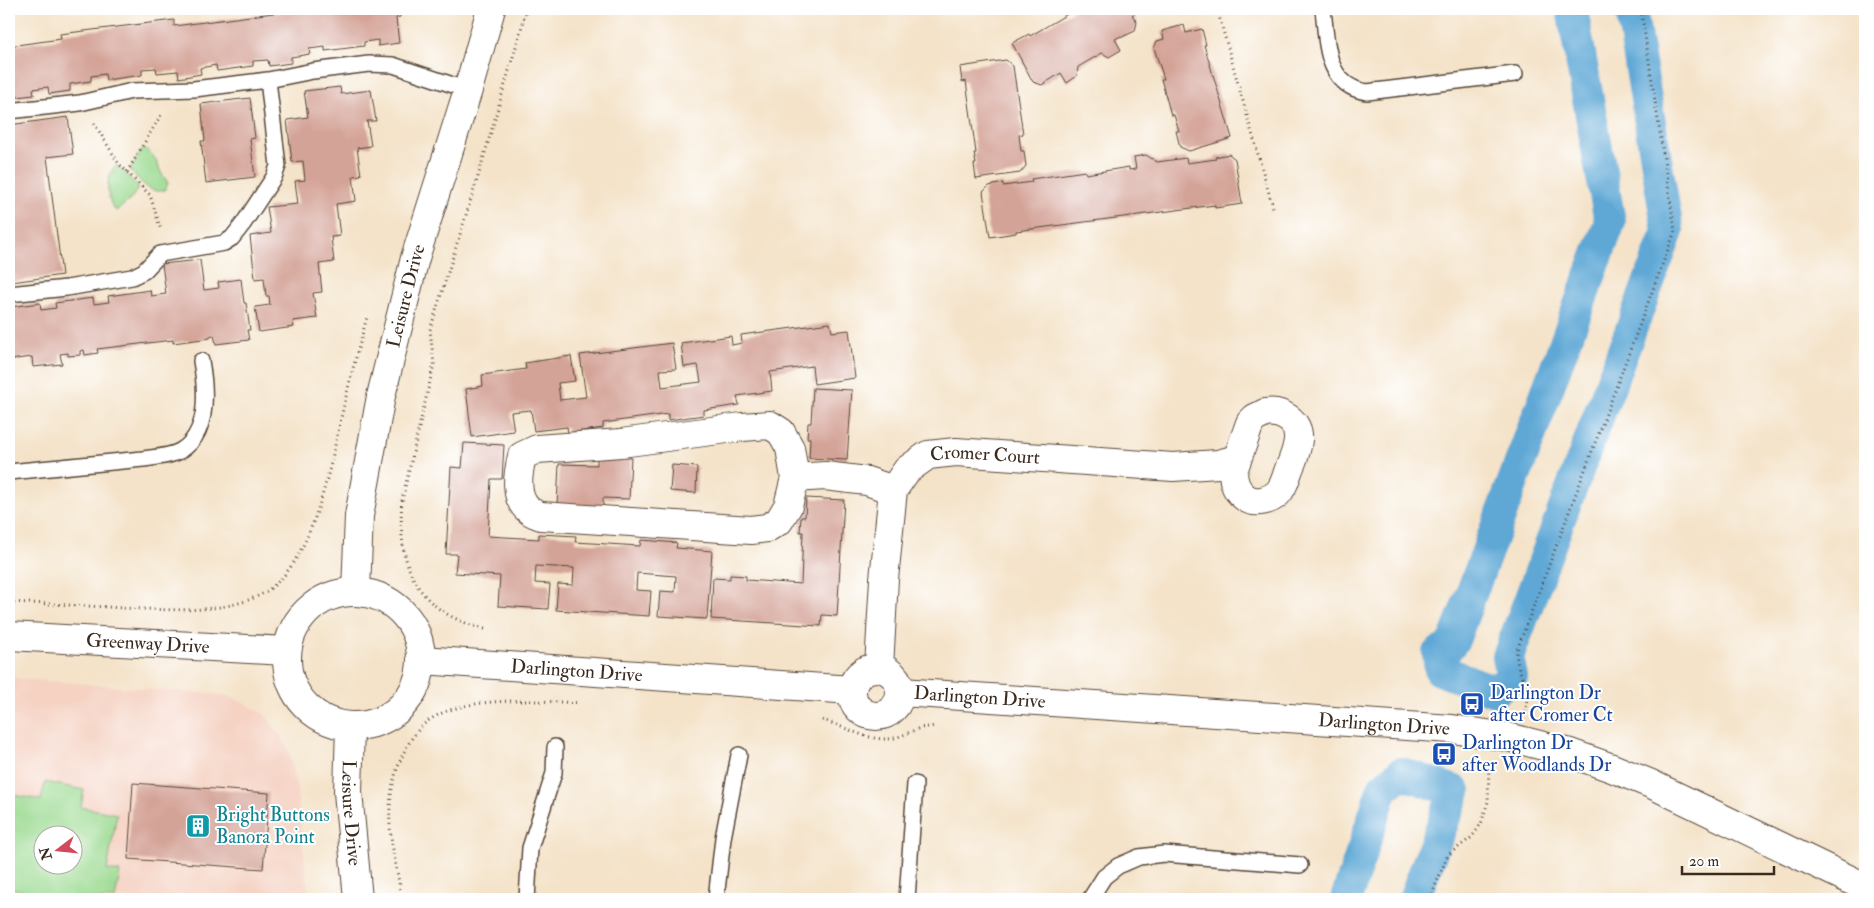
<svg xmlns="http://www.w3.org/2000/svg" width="1874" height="908" viewBox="0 0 1874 908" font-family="'IM FELL Double Pica',serif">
	<rect width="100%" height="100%" fill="#fff"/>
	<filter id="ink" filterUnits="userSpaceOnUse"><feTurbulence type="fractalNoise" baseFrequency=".02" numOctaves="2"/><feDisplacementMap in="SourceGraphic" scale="10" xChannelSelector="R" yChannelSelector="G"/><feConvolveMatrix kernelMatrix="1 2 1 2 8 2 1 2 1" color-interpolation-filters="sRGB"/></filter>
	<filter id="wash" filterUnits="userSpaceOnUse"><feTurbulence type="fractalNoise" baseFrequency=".0096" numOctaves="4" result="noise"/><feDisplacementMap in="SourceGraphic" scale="20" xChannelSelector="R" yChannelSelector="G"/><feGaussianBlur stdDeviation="1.12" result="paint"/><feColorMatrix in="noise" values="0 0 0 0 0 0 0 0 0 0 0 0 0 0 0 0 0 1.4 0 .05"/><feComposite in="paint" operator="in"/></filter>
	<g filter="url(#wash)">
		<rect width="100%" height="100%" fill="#f4e3c9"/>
		<path fill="#f5d2c2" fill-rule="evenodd" d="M10 678 225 695 244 703 264 714 279 733 289 751 296 783 309 899H9V686ZM42 836H72V866H42Z"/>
		<path fill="#9ad98f" stroke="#6a8256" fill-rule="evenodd" d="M143 148C153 153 155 158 159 168 161 174 165 178 168 183L165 190C150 195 140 181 131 171V168Z
			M117 165 139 187 130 200 116 211C105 201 105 173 117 165Z
			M45 782 84 790 81 807 117 814 107 870 120 872 115 899H67L9 888V794L41 800ZM42 836H72V866H42Z"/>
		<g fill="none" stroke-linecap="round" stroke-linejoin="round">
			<path stroke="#5ea8d6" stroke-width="32" d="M1572 9 1610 222 1454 640 1447 649 1438 653 1440 670 1495 691 1512 677 1508 657 1668 231 1631 9
				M1346 899 1383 788 1401 773 1455 791 1414 899"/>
		</g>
		<g id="blocks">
			<path fill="#d4a397" d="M281 9H399L400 17 396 18 399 43 378 46V40L364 42V46L325 51V47L309 49 310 54 291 57V63L269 66 268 60 253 61V66L217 71 216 65 200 68 201 74 179 78 178 71 157 73 156 68 142 69V75L106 80 105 74 91 76V81L70 84V91L49 94 48 87 33 89 34 95 9 98V46L61 39 60 34 174 20V26L281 12Z
				M1076 9H1140L1141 10 1132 15 1137 22 1135 31 1122 37 1121 36 1115 39 1121 50 1109 57 1102 53 1078 67 1077 76 1067 83 1061 73 1042 85 1033 82 1012 43 1029 34 1030 36Z
				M1184 25 1186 33 1202 29 1206 45H1204L1232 138 1189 151 1180 147 1176 131H1179L1174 115H1171L1161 79H1164L1154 48 1157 41 1164 39 1162 31Z
				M1006 60 1013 66 1023 134 1019 135 1021 151H1024L1026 166 1020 173 976 179 974 164H976L974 153H976L966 81 962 82 960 67Z
				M340 87 341 94 371 90 376 121H367L371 146 357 148 361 175 353 176 356 201 336 204 340 236 331 237 334 262 319 264 322 292 313 293 317 318 293 321 294 327 259 332 255 307 270 305 269 296H266L264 278 255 279 250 236 271 233 267 207 298 204 295 181 305 180 303 161 292 162 287 120 308 117 304 91Z
				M250 98 255 138 250 139 255 177 206 183 201 141H205L201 104Z
				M68 117 73 154 47 157 62 275 12 282 9 260 15 259 12 243H9V125Z
				M1229 154 1235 159 1242 204 1215 208V205L1016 231V233L990 237 983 192 989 186 1003 183V186L1032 182 1031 179 1085 171 1086 174 1129 167V170L1136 169 1134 157 1146 155 1157 162 1186 158 1187 163 1216 159 1215 157Z
				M200 260 204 290 219 288 218 282 241 279 244 303H246L250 330H247L249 340 216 344 214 335 210 336V338L173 343V340L97 349 98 353 85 355 84 350 80 351V355L68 356V353L60 354 62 364 33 367 32 357 9 360V307L40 303 41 310 56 308 55 303 93 298 94 304 109 302 108 296 150 290 151 296 166 294 162 264Z
				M830 323 832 332 849 330 855 378 814 384 812 366 770 372 772 391 737 396 739 405 704 410V415L668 420V414L603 423V428L568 433 567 427 534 431 531 410 511 412 514 431 472 437 466 389 483 386 482 375 526 369 525 363 571 356 575 381 558 383 560 400 586 397 580 355 672 343 676 369 660 370 662 387 701 382 698 365 684 367 681 343 731 336 732 345 742 343 741 335Z
				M813 388 852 390 847 460 809 458 810 438H807L808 423H811Z
				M464 443 504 445 502 479H491L488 536 539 539V534L558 535 576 536 575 542 640 546 641 540 654 541 677 543 676 548 712 551 707 619 658 616 660 591 675 592 676 576 637 573 636 590 651 591 649 616 556 610 558 584 573 585 574 568 536 566 535 583 550 584 548 609 498 606 500 576 455 573 457 554H446L451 467 462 468Z
				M597 456 631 457 629 499 603 498V507L557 505 559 464 597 465Z
				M672 465 697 467 696 493 670 491Z
				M806 498 844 500 837 616 822 615 821 626 711 619 713 578 730 579V575L746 576V580L801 584 803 532H800L801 517H805Z
				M133 783 269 793 263 869 128 859Z"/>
		</g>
	</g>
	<g filter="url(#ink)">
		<use href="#blocks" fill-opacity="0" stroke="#574638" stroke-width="1"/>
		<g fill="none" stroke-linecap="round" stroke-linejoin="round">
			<defs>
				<path id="lane" d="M1323 9C1327 42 1325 86 1367 92L1515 74
					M9 111 80 103 132 91 194 89 268 80 313 71 369 64 393 65 468 90
					M9 294 67 288 132 277 144 271 160 254 224 243 232 238 243 224 274 177 278 166 268 80
					M9 472 143 459C155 457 169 457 180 451 210 434 206 389 201 361
					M527 899 530 848 554 773 555 747
					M716 899 723 838 739 755
					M907 899 915 784
					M1090 899 1104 877 1118 866 1139 857 1164 854 1300 865"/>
				<g id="street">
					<path d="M1265 413C1281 410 1300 421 1298 440 1297 450 1293 460 1289 469 1286 477 1284 487 1278 493 1270 501 1255 504 1246 498 1237 492 1233 482 1233 471L1250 423 1255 418Z"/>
					<path d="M770 425 781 432 790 448 795 478 788 506 779 521 767 528 751 530 541 516C538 515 533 513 530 511 513 499 518 473 522 456L537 449 621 443 742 427Z"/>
					<path d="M795 478 825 476 867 481 893 490"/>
					<path id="s1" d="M879 667 884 579 893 490 907 470 928 455 956 452 1173 467 1218 464 1237 459"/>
				</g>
				<g id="secondary">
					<path id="s2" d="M356 591 359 516 381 396 415 258 468 90 491 9"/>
					<circle cx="354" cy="659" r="67"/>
					<path id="s3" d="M9 636 287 651"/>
					<path id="s4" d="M422 660 852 690"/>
					<circle cx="876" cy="692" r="24"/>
					<path id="s5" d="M901 692 1452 729 1508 737 1567 752 1612 768 1651 784 1865 887"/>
					<path id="s6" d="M350 727 348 792 358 899"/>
				</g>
			</defs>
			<use href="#lane" stroke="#574638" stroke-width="18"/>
			<use href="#street" stroke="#574638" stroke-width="30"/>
			<use href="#secondary" stroke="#574638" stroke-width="30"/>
			<path stroke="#574638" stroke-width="3" stroke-dasharray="1 4" stroke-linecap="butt" d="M1217 9 1274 211
				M94 123 119 164 150 195 161 230
				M127 172 161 115V112
				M9 602C48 604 87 606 126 608 167 610 220 614 258 596 314 570 331 460 344 405 351 375 359 346 367 317
				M485 629C416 612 397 566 402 500L434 364 430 330 477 180 527 9
				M1525 712C1533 686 1514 672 1517 650L1675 231 1641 9
				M822 720C845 726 869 743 894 738 903 736 911 731 920 728 925 727 930 727 935 726
				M401 899C399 875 392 851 390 827 389 805 391 784 399 764 404 750 412 736 423 725 457 694 536 701 579 703
				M1430 899 1448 855 1472 837 1481 824 1488 802 1489 764"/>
			<use href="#lane" stroke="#fff" stroke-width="15"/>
			<use href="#street" stroke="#fff" stroke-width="28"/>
			<use href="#secondary" stroke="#fff" stroke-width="28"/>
		</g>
	</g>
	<defs>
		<symbol id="bus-square" viewBox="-11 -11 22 22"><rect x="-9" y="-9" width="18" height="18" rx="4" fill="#1a4fb4" stroke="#fff"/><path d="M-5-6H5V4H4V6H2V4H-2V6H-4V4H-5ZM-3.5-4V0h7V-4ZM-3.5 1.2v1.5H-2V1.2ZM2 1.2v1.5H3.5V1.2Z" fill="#fff"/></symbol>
		<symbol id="building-square" viewBox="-11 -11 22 22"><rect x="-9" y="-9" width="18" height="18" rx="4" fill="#0f9aa8" stroke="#fff"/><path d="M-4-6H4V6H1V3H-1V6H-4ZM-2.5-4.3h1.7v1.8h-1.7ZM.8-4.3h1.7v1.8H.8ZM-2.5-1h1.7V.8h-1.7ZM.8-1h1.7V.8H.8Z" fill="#fff"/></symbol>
	</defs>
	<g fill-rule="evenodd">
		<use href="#bus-square" x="1458" y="690" width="28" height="28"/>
		<use href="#bus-square" x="1430" y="740" width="28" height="28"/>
		<use href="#building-square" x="184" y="812" width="28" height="28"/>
	</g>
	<g text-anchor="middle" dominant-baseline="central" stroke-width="4" stroke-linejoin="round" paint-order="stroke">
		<g font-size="19" fill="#3b2a1e" stroke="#fff">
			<text stroke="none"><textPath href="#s2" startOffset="300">Leisure Drive</textPath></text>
			<text stroke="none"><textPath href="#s1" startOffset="285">Cromer Court</textPath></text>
			<text stroke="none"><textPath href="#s3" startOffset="139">Greenway Drive</textPath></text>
			<text stroke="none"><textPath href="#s4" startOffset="155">Darlington Drive</textPath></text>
			<text stroke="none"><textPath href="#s5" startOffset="79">Darlington Drive</textPath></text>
			<text stroke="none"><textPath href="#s5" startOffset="484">Darlington Drive</textPath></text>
			<text stroke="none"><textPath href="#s6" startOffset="86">Leisure Drive</textPath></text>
		</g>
		<g font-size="19" fill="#164399" stroke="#fff" text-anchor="start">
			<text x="1490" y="693">Darlington Dr<tspan x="1490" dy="22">after Cromer Ct</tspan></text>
			<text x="1462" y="743">Darlington Dr<tspan x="1462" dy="22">after Woodlands Dr</tspan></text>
		</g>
		<g font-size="19" fill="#0d838f" stroke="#fff" text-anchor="start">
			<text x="216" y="815">Bright Buttons<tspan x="216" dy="22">Banora Point</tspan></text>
		</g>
	</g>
	<rect width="1874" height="908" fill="none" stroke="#fff" stroke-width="30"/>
	<g transform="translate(58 850) rotate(254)"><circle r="24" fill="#ffffff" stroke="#b1aaa5"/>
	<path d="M0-4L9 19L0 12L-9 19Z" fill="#d1495b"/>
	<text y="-8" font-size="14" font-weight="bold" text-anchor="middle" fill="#3b2a1e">N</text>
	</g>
	<path d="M1682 866v8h92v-8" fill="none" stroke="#3b2a1e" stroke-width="2.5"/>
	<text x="1689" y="866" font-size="15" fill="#3b2a1e" stroke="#ffffff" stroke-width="4" paint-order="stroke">20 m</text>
</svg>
